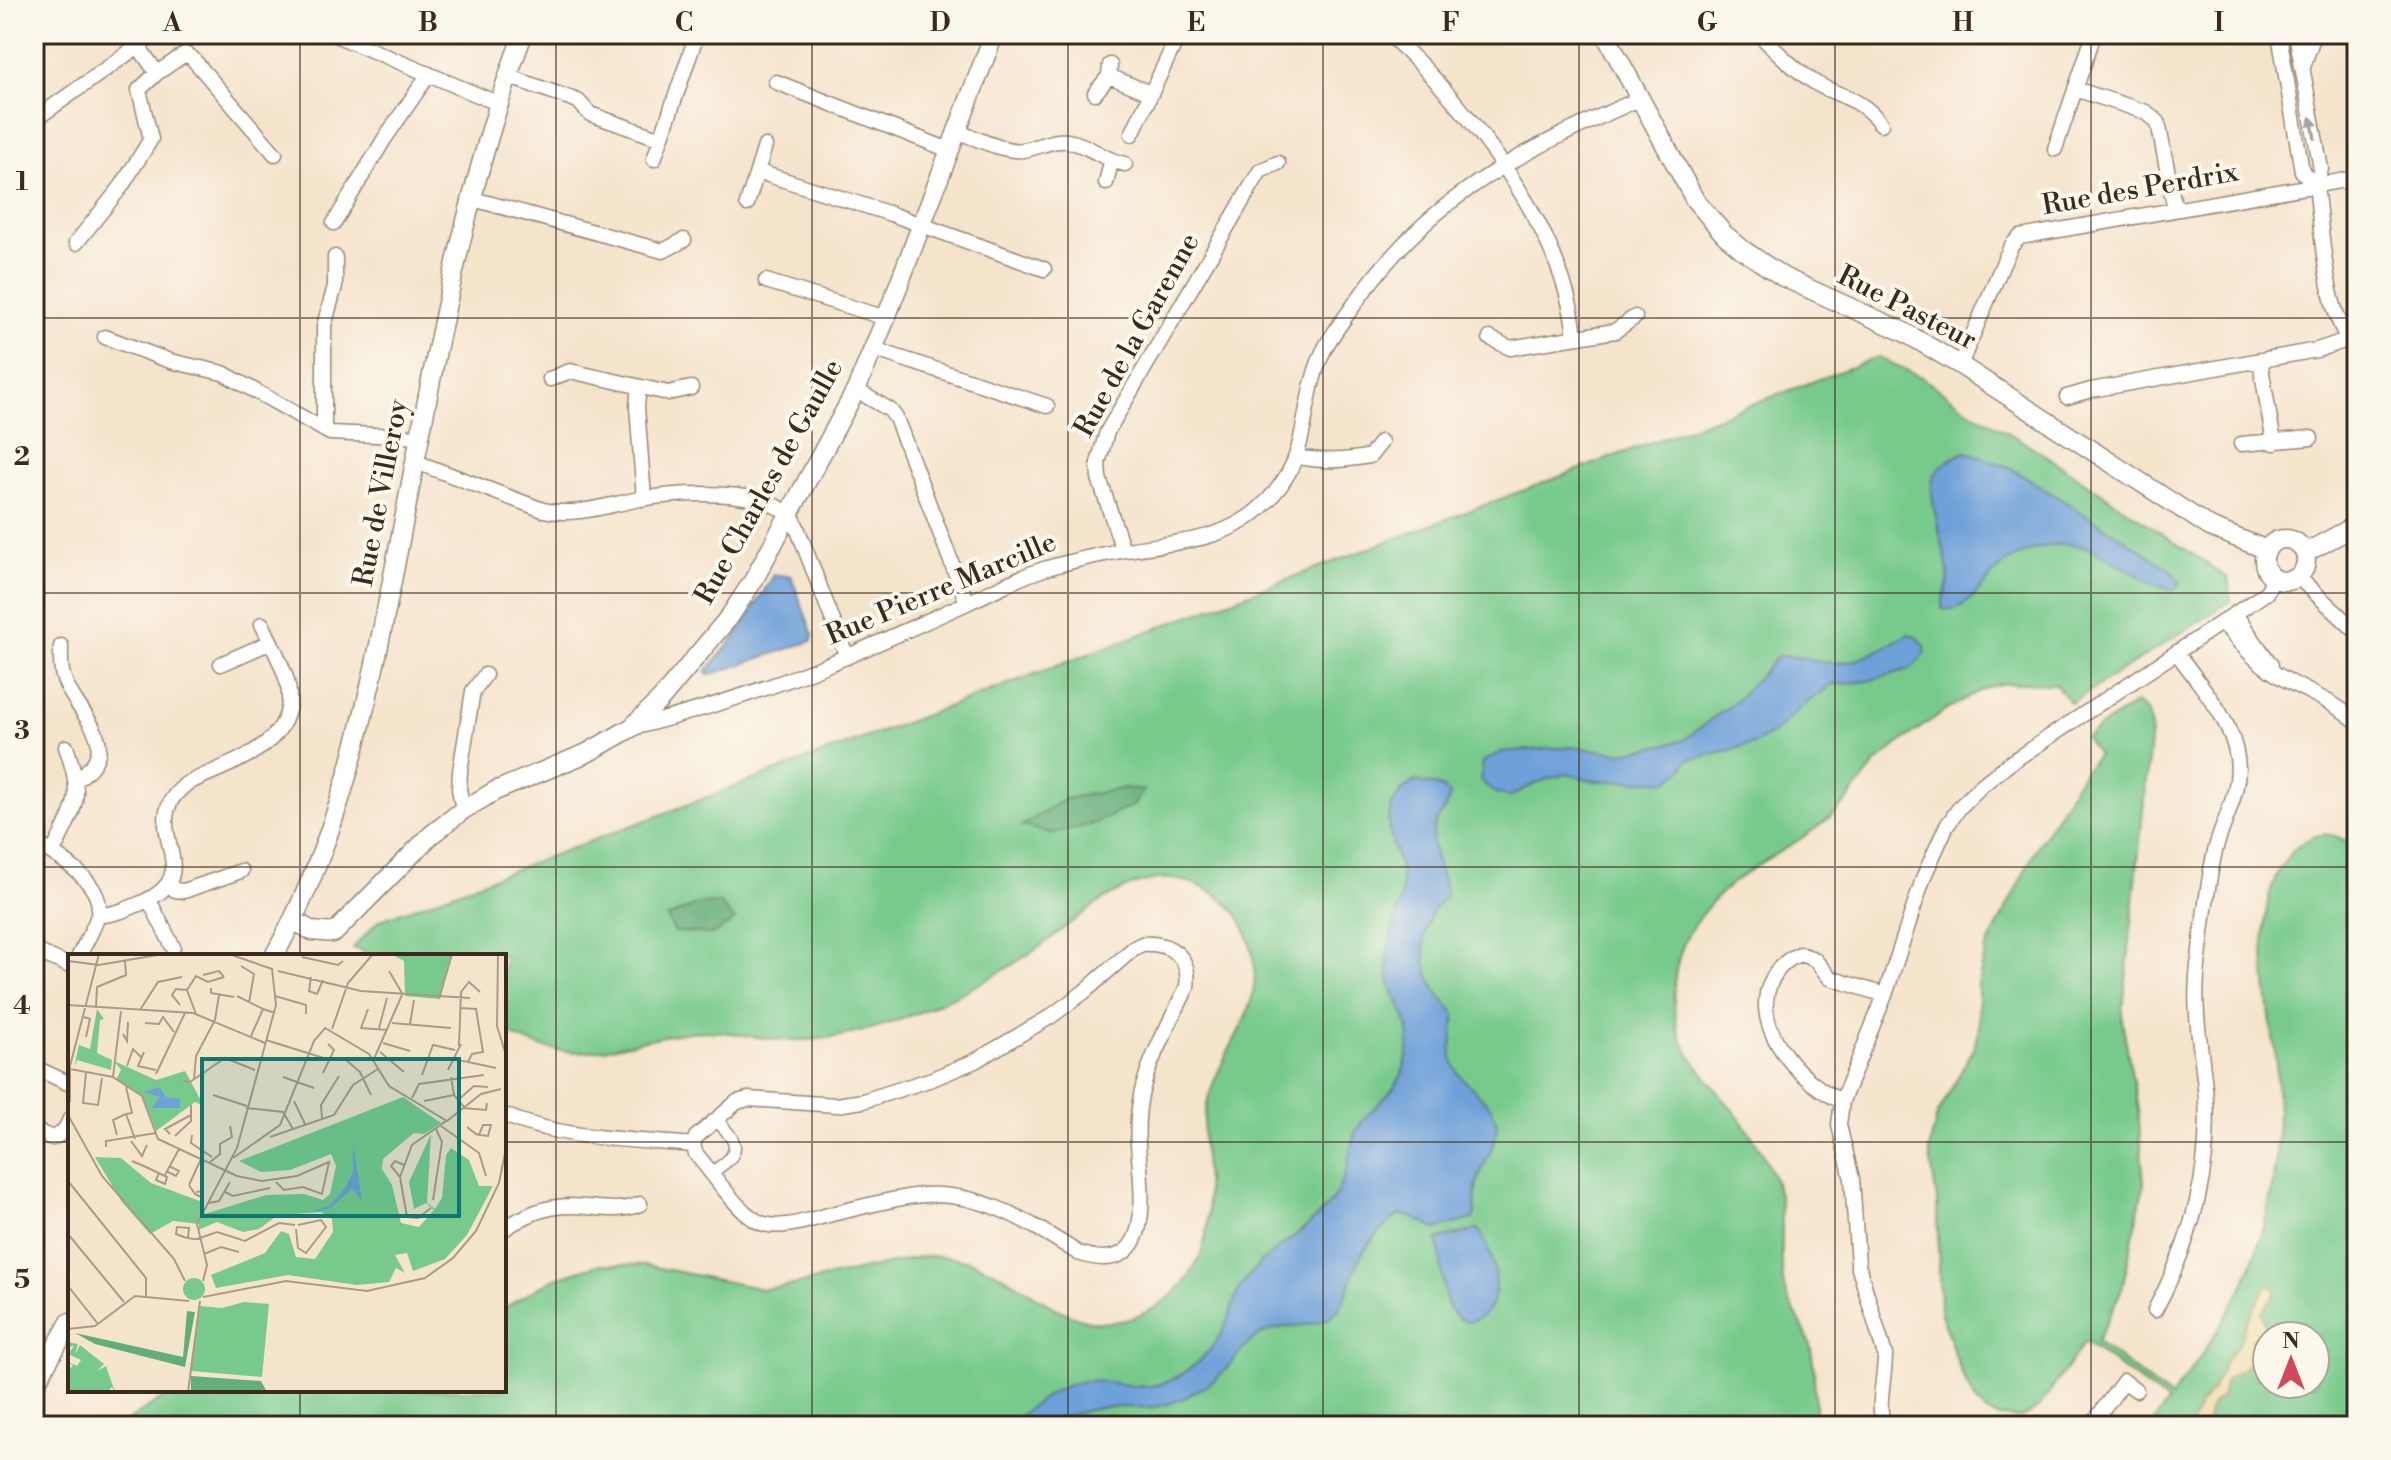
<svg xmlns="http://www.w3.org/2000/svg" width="2391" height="1460" viewBox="0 0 2391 1460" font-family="'Libre Bodoni',serif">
	<rect width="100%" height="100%" fill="#fbf7ec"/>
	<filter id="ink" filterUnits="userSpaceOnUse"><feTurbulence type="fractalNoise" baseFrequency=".0125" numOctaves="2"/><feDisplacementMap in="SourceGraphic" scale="16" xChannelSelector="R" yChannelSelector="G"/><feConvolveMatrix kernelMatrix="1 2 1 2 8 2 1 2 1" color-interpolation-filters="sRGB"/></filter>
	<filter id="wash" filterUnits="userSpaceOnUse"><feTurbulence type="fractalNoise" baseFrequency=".006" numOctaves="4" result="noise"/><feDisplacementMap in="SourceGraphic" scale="32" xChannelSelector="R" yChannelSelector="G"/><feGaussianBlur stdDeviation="1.8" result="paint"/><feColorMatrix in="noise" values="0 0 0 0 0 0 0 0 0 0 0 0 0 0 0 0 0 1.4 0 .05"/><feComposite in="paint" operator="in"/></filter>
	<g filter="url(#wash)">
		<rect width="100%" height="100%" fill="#f5e4cc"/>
		<path fill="#78ca8c" stroke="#5a7a55" stroke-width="2" fill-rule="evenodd" d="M1878 357 1921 377 1970 411 2033 447 2228 578 2231 601 2071 703 2055 684C2036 684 2013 681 1995 685 1968 692 1894 744 1875 765 1862 779 1854 795 1840 808 1790 856 1732 865 1692 928 1670 963 1666 1020 1690 1055 1721 1101 1763 1135 1778 1191 1786 1223 1778 1255 1784 1287 1789 1307 1803 1322 1809 1342 1817 1368 1813 1399 1816 1426H120L176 1390H504V1308L553 1279 601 1264 645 1265 762 1289 794 1285 919 1257C940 1255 958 1256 977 1264 1042 1288 1081 1354 1159 1305 1182 1290 1199 1267 1205 1240 1214 1198 1198 1156 1205 1115 1216 1043 1276 1013 1247 934 1235 897 1189 873 1152 880 1106 888 1070 926 1032 952 1004 971 974 988 942 1002 893 1025 840 1042 785 1040 753 1039 722 1028 690 1032 615 1041 578 1072 504 1031V956H376L353 948 378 921Z
			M2136 703 2148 712 2151 730 2122 1020 2138 1110 2144 1184 2122 1289 2097 1342 2171 1398C2214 1338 2251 1288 2267 1215 2274 1182 2278 1147 2278 1112 2277 1092 2277 1071 2275 1051 2267 992 2245 885 2302 843 2323 828 2336 835 2357 846V1426H2151L2168 1402 2085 1342 2039 1407 2029 1414 2018 1418 1998 1417 1986 1412 1975 1401 1962 1375 1940 1311 1937 1199 1929 1150 1937 1115 1974 1048 1979 1028 1978 985 1986 949 2035 851 2083 772 2097 755 2085 737ZM2267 1336H2315V1384H2267Z"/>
		<path fill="#62ae78" stroke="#4e6c4b" stroke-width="2" d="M1124 788 1144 790 1133 806 1090 825 1053 834 1022 826 1065 799Z
			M719 903 735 920 714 934 675 932 667 918 697 904Z"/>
		<path fill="#eeda9e" stroke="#94825e" stroke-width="2" d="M2267 1285 2274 1287 2276 1293 2262 1312 2265 1331 2253 1338 2248 1365 2226 1379 2222 1397C2207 1404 2210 1412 2206 1426H2191L2199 1405 2213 1389 2225 1361 2239 1344 2246 1322Z"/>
		<path fill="#6ea0d9" stroke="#54657c" stroke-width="2" d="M1967 452 2011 468 2129 542 2169 569 2181 583 2174 590C2136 583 2101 542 2062 544 2046 545 2017 554 2004 564 1985 578 1970 614 1942 609 1941 597 1950 586 1948 572 1946 549 1927 498 1933 479 1937 466 1955 455 1967 452Z
			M774 575 791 576 813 635 812 641 709 675 706 672 736 636Z
			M1909 634 1918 637 1925 646V654L1912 668 1900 672 1868 681 1831 685 1799 709 1776 731 1754 744 1687 760 1683 769 1668 781H1595L1566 774 1546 779 1508 797 1494 792 1480 780 1483 762 1501 752 1570 747 1623 753 1682 741 1737 700 1777 657C1796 654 1814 662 1833 663 1861 664 1885 646 1909 634Z
			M1416 781 1442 787 1450 794C1449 808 1437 815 1434 828 1428 851 1445 874 1446 897 1419 917 1419 963 1436 990 1442 1000 1451 1006 1455 1016 1452 1051 1444 1063 1473 1089 1480 1096 1489 1103 1493 1112 1506 1136 1482 1161 1477 1183 1474 1195 1478 1209 1473 1219L1436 1229 1411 1217 1399 1215C1382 1227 1364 1246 1356 1266 1350 1281 1348 1298 1337 1311 1317 1332 1287 1321 1263 1333 1240 1345 1231 1370 1210 1383 1195 1392 1177 1403 1160 1406 1140 1410 1119 1405 1099 1408 1068 1414 1040 1426 1009 1426 1034 1402 1067 1376 1104 1381 1127 1385 1147 1391 1169 1381 1195 1369 1216 1348 1227 1322 1232 1311 1234 1297 1240 1288 1260 1255 1299 1238 1324 1210 1335 1199 1343 1182 1347 1168 1350 1155 1351 1138 1358 1127 1370 1108 1392 1097 1401 1076 1410 1055 1412 1033 1403 1012 1397 999 1389 988 1388 973 1384 942 1402 913 1402 883 1402 860 1384 835 1390 812 1394 798 1404 787 1416 781Z
			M1478 1229C1496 1255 1510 1313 1468 1322 1435 1316 1446 1264 1437 1240Z"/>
	</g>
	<g filter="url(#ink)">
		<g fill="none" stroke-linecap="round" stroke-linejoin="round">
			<defs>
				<path id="pedestrian" d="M712 1172C743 1153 740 1143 715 1119"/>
				<path id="minor" d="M333 34 497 103
					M1389 34C1467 105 1565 229 1575 337
					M1759 34C1777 52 1796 71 1817 84 1843 98 1861 98 1881 124
					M2279 34 2302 171 2315 186 2317 194C2323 240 2325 317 2357 351
					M2296 34 2321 169 2315 186
					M138 46 157 73
					M2303 67 2314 34
					M507 76 578 101 590 114 661 139
					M1109 76 1150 93
					M776 82 949 150
					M2075 89 2146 112 2158 122 2175 210
					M1095 93 1109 76 1110 65
					M34 120 155 34
					M956 131C973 137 1006 153 1023 150 1038 148 1051 139 1067 141 1089 144 1104 161 1125 164
					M1132 134 1179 34
					M2055 149 2094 34
					M654 159 697 34
					M759 172 891 214 1044 269
					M1106 183 1111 162
					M473 199 663 251 684 240
					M747 204 765 146
					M334 223 385 138 429 74
					M76 243 121 187 151 139 139 90 157 73 185 54 192 58 275 154
					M766 281 886 318
					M105 337 170 361 223 373 330 433 421 437
					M1490 338 1510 348 1615 331 1635 317
					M873 349 1047 406
					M2260 361 2274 443
					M1960 365 2005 259 2012 245 2020 237 2357 178
					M550 379 570 371 668 393 691 388
					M639 387 637 407 644 498
					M856 390 890 410 896 418 967 603
					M2067 397 2091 390 2317 350 2347 340
					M324 430V326L335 286V257
					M2241 444 2311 438
					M1298 457C1324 462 1344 461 1370 456L1381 442
					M416 462 543 510C575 517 608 505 640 499 678 493 767 486 794 520L847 657
					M1123 550 1099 478 1098 463 1107 432 1260 171 1278 163
					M2298 577 2357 632
					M2235 614 2271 665
					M2223 622C2239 643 2254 660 2276 674 2303 691 2333 700 2357 722
					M61 646C61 659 60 672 66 684 82 720 125 746 76 780
					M221 664 271 642
					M633 728C705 709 779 686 848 656 888 639 929 620 969 602 993 591 1018 577 1044 569 1064 563 1085 558 1105 554 1157 542 1218 547 1260 508 1315 458 1296 415 1322 354 1330 336 1345 318 1356 302 1431 194 1523 151 1639 99
					M463 810 459 789 460 771 473 691 485 675
					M34 842C57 855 106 884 98 915 94 929 85 943 79 956
					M53 852C75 805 85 800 66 747
					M168 883 175 890 184 891 241 871
					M149 900 173 947
					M98 915C113 915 125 910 139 904 204 877 152 841 170 803 173 795 180 790 186 784 230 762 303 745 287 681 281 661 271 643 262 624
					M1142 944C1171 942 1191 957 1187 987 1170 1023 1150 1056 1141 1095 1138 1110 1137 1128 1138 1144 1141 1189 1158 1280 1078 1253 1029 1221 975 1188 914 1196 887 1200 862 1207 836 1213 814 1218 786 1230 764 1224 741 1218 713 1173 696 1154L693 1145 696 1137 737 1102 748 1099 836 1105 863 1101 932 1079 975 1061 1050 1017 1084 992 1134 948Z
					M34 950 70 966
					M34 1067 70 1084
					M1842 1101C1803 1085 1751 1030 1770 984 1776 969 1785 960 1800 954L1814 959 1830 978 1885 995
					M504 1115C564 1140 629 1139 693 1145
					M34 1130 52 1138C62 1135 66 1129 70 1119
					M504 1229C525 1215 545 1206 570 1206 594 1206 618 1214 640 1204
					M2155 1310C2190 1244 2211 1175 2206 1100 2203 1054 2192 1012 2198 966 2203 928 2206 889 2215 851 2223 820 2242 791 2237 758 2232 719 2199 684 2177 653
					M1883 1426C1877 1401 1885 1380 1885 1355L1858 1265 1852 1179 1839 1125 1842 1101 1885 995 1924 876 1946 827 1960 807 1982 785 2010 763 2266 593 2274 578
					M2091 1426 2124 1381 2136 1390"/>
				<path id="tertiary" d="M1605 34 1695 200 1724 234 1743 250 1783 277 1904 332 1960 365 2210 527 2267 550
					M2264 560a21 21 0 1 1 42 0a21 21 0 1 1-42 0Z
					M2305 553 2357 525
					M293 920 312 931 334 933 431 835 463 810 495 791 587 753 631 728 660 700 730 616 753 581 856 390 886 318 994 34
					M274 956C340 838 367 707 393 576 429 394 458 208 523 34
					M34 1386 70 1322"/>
			</defs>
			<use href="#pedestrian" stroke="#988775" stroke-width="14"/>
			<use href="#minor" stroke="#988775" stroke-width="17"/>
			<use href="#tertiary" stroke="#988775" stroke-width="21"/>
			<use href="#pedestrian" stroke="#fff" stroke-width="11"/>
			<use href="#minor" stroke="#fff" stroke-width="14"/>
			<use href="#tertiary" stroke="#fff" stroke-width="18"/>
		</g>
		<defs><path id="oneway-solid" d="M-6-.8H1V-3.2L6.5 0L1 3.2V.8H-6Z" transform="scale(2)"/></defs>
		<use fill="#a79f9a" href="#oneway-solid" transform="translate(2313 128) rotate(-100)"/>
	</g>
	<path fill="none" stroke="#3b2a1e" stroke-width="2" stroke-opacity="0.55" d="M300 34V956M556 34V1426M812 34V1426M1068 34V1426M1323 34V1426M1579 34V1426M1835 34V1426M2091 34V1426M34 318H2357M34 593H2357M34 867H2357M34 1142H70M504 1142H2357M300 1390V1426"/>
	<g text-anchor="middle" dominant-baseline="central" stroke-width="8" stroke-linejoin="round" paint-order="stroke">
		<g font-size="28" fill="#3b2a1e" stroke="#fbf7ec">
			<text transform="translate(2140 189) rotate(-10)">Rue des Perdrix</text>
			<text transform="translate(1907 308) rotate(27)">Rue Pasteur</text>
			<text transform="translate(1137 335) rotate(-61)">Rue de la Garenne</text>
			<text transform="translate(769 482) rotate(-61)">Rue Charles de Gaulle</text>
			<text transform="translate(381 493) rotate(-79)">Rue de Villeroy</text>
			<text transform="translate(941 589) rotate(-23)">Rue Pierre Marcille</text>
		</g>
	</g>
	<g transform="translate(68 954)">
		<rect width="438" height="438" fill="#f5e4cc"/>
		<path d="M323 0H385L371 45 337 42 336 7ZM29 55 36 65 32 66 29 99 44 106 43 116 9 106 6 114 11 91 22 95ZM46 107 88 126 117 117 136 152 127 148 88 177 75 143 48 126 53 116ZM335 143 373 169 356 180 346 179 315 205 314 215 324 231 333 269 351 273 366 256 358 249 346 255 341 228 363 180 359 249 367 255 374 244 378 201 383 194 401 206 411 232H425L399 281 377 305 345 317 339 299 327 301 337 319 328 314 321 328 289 331 220 321 148 334 143 321 197 299 213 277 221 280 228 303 247 305 265 278 264 265 253 258 210 261 191 275 175 278 149 268 130 276 131 270 105 267 82 280 54 248 27 203 53 204 83 229 132 247 137 260 198 241 236 240 255 246 262 240 268 212 263 200 222 216 193 218 171 207ZM115 335a11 11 0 1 1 22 0a11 11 0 1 1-22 0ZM176 348 201 350 194 423 123 417 132 352 154 354ZM0 388 10 390 7 400 12 391 36 410 29 417 38 412 47 438 44 433 39 438H2L0 416 5 412 0 408 9 412 13 406 0 400 6 392 0 393Z" fill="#78ca8c"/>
		<path d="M119 357 127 358 117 413 27 390 7 379 115 403ZM123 422 193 427 199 438H123Z" fill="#62ae78"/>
		<path d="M91 133 98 143 112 145V154H83L92 143 76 138ZM285 189 294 246 284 235 261 255 242 258 261 252 277 234 285 218Z" fill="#6ea0d9"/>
		<path fill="none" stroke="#ab9a86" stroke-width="2" d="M430 0 429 72 438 101M234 3 270 11 275 7M0 7 31 11 95 0M173 12 186 20 181 49M210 17 293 37 402 44M321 17 334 39M135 21 151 17 156 23M243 23 241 37 249 40 255 26M143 34V39L166 43M169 42 195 55M207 42 238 51V60M371 45 384 0M0 51 125 59 197 89M112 51 104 41 108 35 119 36M28 53 29 33 58 21 57 7M300 55 293 74 320 76M72 56 90 28 114 23M53 57 45 123 74 142 90 185 169 222 194 227 229 222 261 208 254 240 235 233 216 236 208 228M128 60 119 36 128 22 140 28 156 23M16 63 22 65 18 83M77 69 91 70 95 63 106 78M324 69 383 74M342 70 346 46M311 74 319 44M264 75 280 29 305 0M55 80 59 87 60 68M183 82 195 55 207 59M198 86 262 106M315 89 342 97M391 92 393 38 401 28 412 38M76 98 70 112 88 116M312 98 336 118M277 105 292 118 303 141M383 105 400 108 404 100 415 98 408 55 393 54M305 107 334 41M400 108 428 114M59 112 65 95 73 103M2 115 45 123M380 116 393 90M18 119 15 149 30 151 34 124M255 119 266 96 260 90M88 120 117 59M354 121 365 91 387 96M215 123 246 134M383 123 386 141 396 153M126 125 128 102 147 66 151 41M115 127 122 128 157 104 187 116M145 141 179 152M344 144 351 130 416 121M390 146 406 132 420 133M226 147 237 170M356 147 386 141M2 148V112L31 0M178 154 215 158 225 175M395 154 418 156 419 149M58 160 64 159 58 133M58 160 67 185M0 161 34 222 106 305 117 327M254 164 253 151 271 122M373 172 411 199 418 222M399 173 408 180 411 181H412L420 182 423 171H415L411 181M102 180 97 175 123 161M49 181 45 166 58 160M124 181 123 189 144 203M107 182 123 167V151M202 183 266 161 285 131 310 115M63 187 74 202 79 191M38 193V187L88 179M165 204 212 171 246 87 257 74 301 100 321 132 379 167 413 140 433 135M64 207 78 213 99 223 97 230 88 226 91 219M141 209 152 200V190L164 183 162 172M98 217 108 222 111 217 101 212M97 221 111 195M332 223 323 212 327 207 336 211M0 227 78 324V342M121 231 127 240 133 243 135 237 128 238M121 231 133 205M157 238 165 242 202 234M365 246 374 188 368 175M140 249 151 247 162 228M363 254 350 264 339 263 332 223 344 191 378 167M228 275 230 294 238 299 258 273 253 266 230 271M0 280 56 348M120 284 121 274 109 273 108 280 116 283 120 284 126 285H129L149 278 177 287 211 269 227 271M136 300 153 293 171 298M135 327 139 311 129 270 169 194 208 51 204 15 161 0M0 332 30 370M135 343 218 327 299 337 357 324 385 304 408 277 431 229 438 194M0 375 27 372 67 342 121 347M120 438 132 347"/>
		<path fill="#0f766e" fill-opacity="0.15" stroke="#0f766e" stroke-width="4" d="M134 105H391V262H134Z"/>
		<rect width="438" height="438" fill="none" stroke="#3b2a1e" stroke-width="4"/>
	</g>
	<rect width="2391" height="1460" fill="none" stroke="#fbf7ec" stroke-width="88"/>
	<g transform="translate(2291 1360)"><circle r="38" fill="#fbf7ec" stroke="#aea59a" stroke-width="2"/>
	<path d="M0-6L14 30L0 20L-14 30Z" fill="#d1495b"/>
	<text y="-12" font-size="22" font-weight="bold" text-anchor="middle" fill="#3b2a1e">N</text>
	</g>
	<rect x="44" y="44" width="2303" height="1372" fill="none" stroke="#3b2a1e" stroke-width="3"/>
	<g font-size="26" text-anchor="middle" font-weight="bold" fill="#3b2a1e">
		<text x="172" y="31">A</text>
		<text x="428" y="31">B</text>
		<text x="684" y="31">C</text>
		<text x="940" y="31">D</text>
		<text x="1196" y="31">E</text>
		<text x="1451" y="31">F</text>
		<text x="1707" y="31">G</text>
		<text x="1963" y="31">H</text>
		<text x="2219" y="31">I</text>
		<text x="22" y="190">1</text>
		<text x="22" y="465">2</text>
		<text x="22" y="739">3</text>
		<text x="22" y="1014">4</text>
		<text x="22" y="1288">5</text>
	</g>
</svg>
